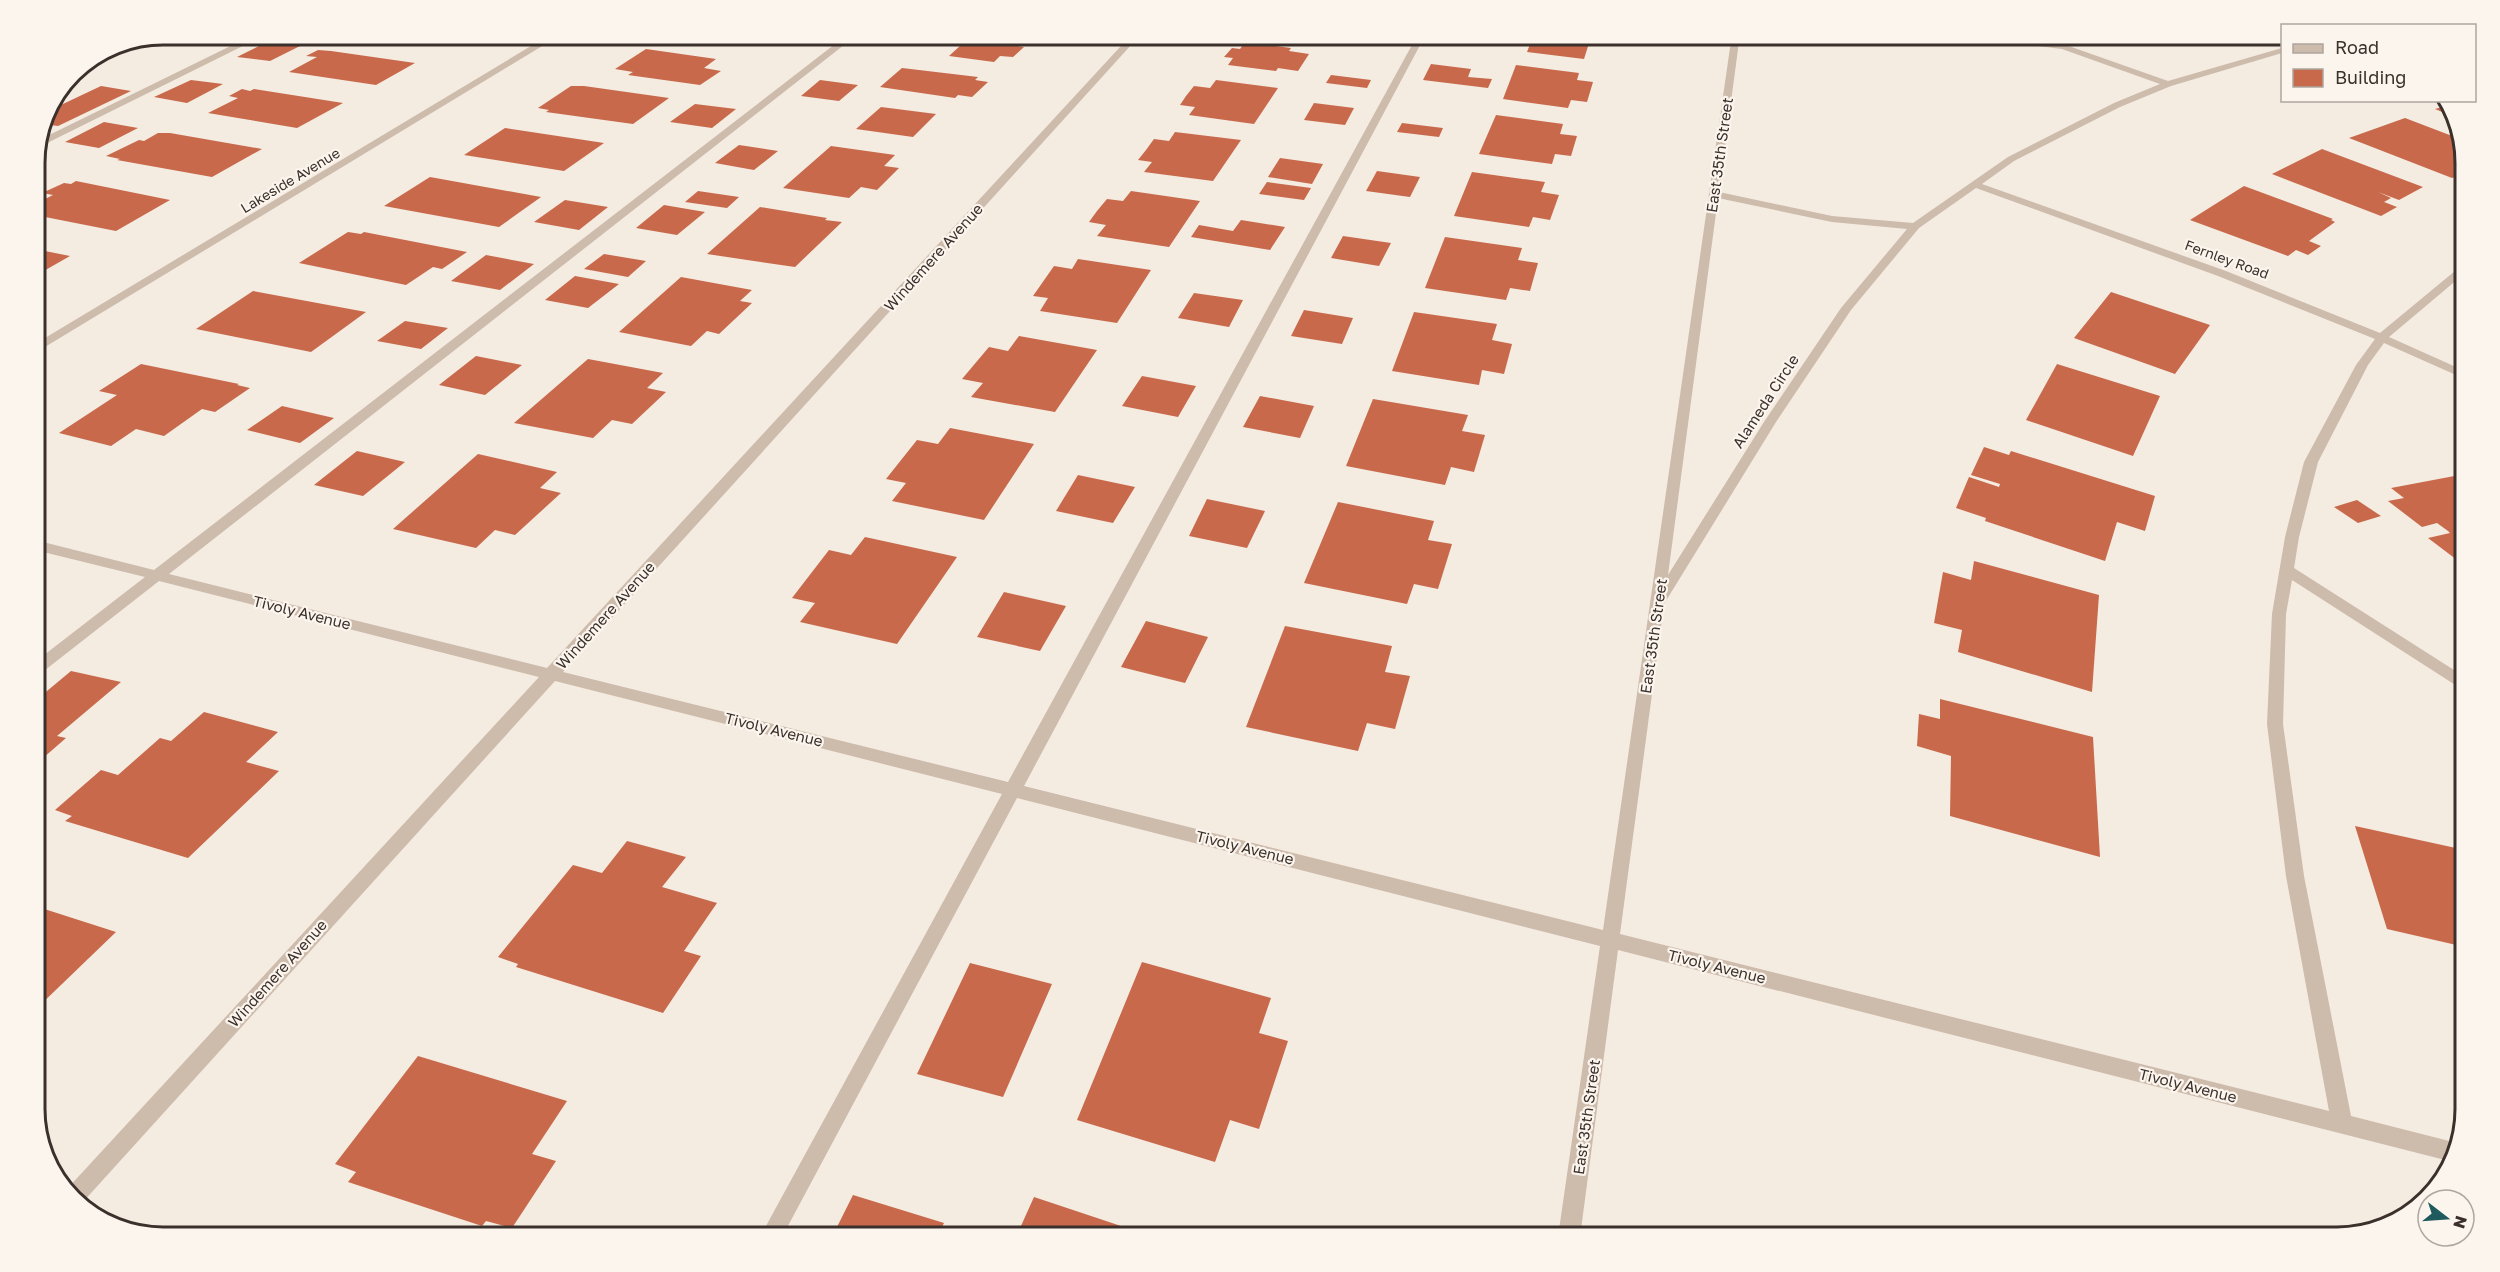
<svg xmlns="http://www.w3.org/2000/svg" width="2500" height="1272" viewBox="0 0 2500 1272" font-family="'Golos Text',sans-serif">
	<rect width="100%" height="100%" fill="#f4ebe1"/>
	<path fill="#c8694b" d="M211 34H247L236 40 208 36Z
		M372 34H465L443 46Z
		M698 34H753L743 42Z
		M792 34H833L820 45 785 40Z
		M973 34 1018 40 1012 45 1024 47 1013 57 1000 56 994 62 949 56Z
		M1534 34H1544L1590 40 1584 59 1527 52Z
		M269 41 300 46 270 61 237 57Z
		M1245 42 1291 48 1289 51 1309 54 1298 71 1278 68 1276 71 1228 65 1233 58 1224 57 1232 48 1240 49Z
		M646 49 716 59 704 68 721 71 700 85 628 75 633 72 615 69Z
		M318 50 331 51 415 63 376 85 289 72 317 57 306 56Z
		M1431 64 1471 69 1468 77 1492 79 1488 88 1423 80Z
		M1516 65 1579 73 1577 80 1593 82 1587 102 1571 100 1568 108 1503 99Z
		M902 68 978 77 975 80 988 82 972 97 958 95 955 98 880 87Z
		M1331 75 1371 80 1367 88 1326 83Z
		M191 80 223 84 187 103 154 97Z
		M820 80 858 85 839 101 801 96Z
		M1216 80 1278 88 1254 124 1189 115 1195 107 1180 105 1186 96 1194 86 1210 88Z
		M101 86 131 91 58 126 43 124 46 112Z
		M571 86H584L669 98 633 124 546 112 549 110 538 108Z
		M242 89 250 91 254 89 343 103 297 128 208 113 238 98 229 96Z
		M1314 103 1354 108 1345 125 1304 120Z
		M695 104 736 109 712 128 670 122Z
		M2449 105 2452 116 2435 109Z
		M881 107 936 114 913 137 856 129Z
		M1496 115 1563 124 1560 134 1577 136 1571 156 1555 154 1552 164 1479 154Z
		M2405 118 2460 139 2465 155V173L2452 178 2349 138Z
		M104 122 138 128 99 148 65 142Z
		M1402 123 1443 128 1439 137 1397 132Z
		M505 128 604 143 564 171 464 155Z
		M1175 132 1241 140 1213 181 1144 172 1152 162 1138 160 1146 150 1154 139 1169 141Z
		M158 133H170L262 149 212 177 117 160 120 159 106 156 139 140 144 141Z
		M739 145 778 151 754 170 715 163Z
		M831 146 895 155 884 166 899 168 877 190 861 187 849 198 783 188Z
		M2322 149 2423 187 2399 200 2378 192 2391 198 2384 202 2397 207 2381 216 2272 174Z
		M1280 158 1323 164 1312 184 1268 177Z
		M1377 171 1420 177 1410 197 1366 191Z
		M1472 172 1545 182 1541 192 1559 195 1550 220 1533 217 1529 227 1454 216Z
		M430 177 541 197 499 227 384 206Z
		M76 181 170 200 116 231 35 215V204L53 195 42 193 64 183 71 184Z
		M1267 182 1311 188 1304 200 1259 194Z
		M2244 186 2333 219 2331 220 2335 222 2309 241 2321 246 2308 255 2296 250 2288 256 2190 220Z
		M698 191 739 197 727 208 685 202Z
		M1131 191 1200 201 1169 247 1097 236 1106 225 1089 222 1097 211 1107 199 1123 201Z
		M565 200 608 207 579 230 534 222Z
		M664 205 705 212 677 235 636 228Z
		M760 207 827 218 825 220 842 222 795 267 707 254Z
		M1241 220 1285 227 1270 250 1191 237 1199 225 1233 231Z
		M348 232 361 234 364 232 467 252 442 269 433 267 406 285 299 263Z
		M1343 236 1391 243 1379 266 1331 258Z
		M1445 237 1522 248 1518 260 1538 263 1530 291 1510 288 1506 300 1425 288Z
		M35 249 70 256 35 276Z
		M604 254 646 261 628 277 584 269Z
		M486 255 534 264 500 290 451 281Z
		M1078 259 1151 270 1117 323 1040 311 1048 298 1033 296 1054 266 1072 269Z
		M575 276 619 284 588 308 545 300Z
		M681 277 752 290 740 301 752 303 719 334 707 331 691 346 619 332Z
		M253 291 366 312 311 352 196 329Z
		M2111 292 2210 325 2175 374 2074 338Z
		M1194 293 1243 300 1229 327 1178 318Z
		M1304 310 1353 318 1342 344 1291 336Z
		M1414 312 1497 324 1492 340 1512 344 1504 374 1482 370 1479 385 1392 371Z
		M405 321 448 328 421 349 377 341Z
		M1019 336 1097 350 1055 412 971 397 983 383 962 379 989 347 1008 351Z
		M476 356 522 365 485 395 439 385Z
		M588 359 663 373 647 388 666 392 632 424 612 420 593 438 514 423Z
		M141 364 239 384 237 385 250 388 215 412 202 409 164 436 136 429 111 446 59 433 117 395 99 391Z
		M2057 364 2160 396 2133 456 2026 420Z
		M1142 376 1196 386 1178 417 1122 406Z
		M1260 396 1314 406 1300 438 1243 427Z
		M1373 399 1468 415 1462 431 1485 435 1474 472 1451 467 1445 485 1346 466Z
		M282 406 334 418 300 443 247 430Z
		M950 428 1034 444 984 520 892 501 906 483 886 479 917 440 938 444Z
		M1984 447 2009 455 2011 451 2155 496 2145 531 2117 522 2105 561 1985 521 1986 518 1956 508 1969 477 1999 487 2000 484 1971 475Z
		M357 451 405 462 363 496 314 485Z
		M478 454 557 472 540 488 561 493 515 535 495 530 476 548 393 529Z
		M2465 474V566L2428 538 2450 533 2448 531 2437 523 2422 527 2388 501 2404 498 2391 488Z
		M1078 475 1135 487 1113 523 1056 511Z
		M1207 499 1265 511 1247 548 1189 536Z
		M2357 500 2381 516 2358 523 2334 507Z
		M1338 502 1434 521 1428 540 1452 544 1438 589 1414 584 1407 604 1304 583Z
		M865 537 957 557 897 644 800 622 815 603 792 598 829 550 851 555Z
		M1974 561 2099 595 2092 692 1958 652 1962 630 1934 623 1943 572 1971 580Z
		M1004 592 1066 606 1040 651 977 637Z
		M1146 621 1208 637 1185 683 1121 667Z
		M1285 626 1392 646 1385 672 1410 676 1395 729 1367 723 1358 751 1246 727Z
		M71 671 121 682 57 736 66 738 35 765V701Z
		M1940 699 2093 737 2100 857 1950 816 1951 756 1917 746 1919 714 1940 719Z
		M204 712 278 732 246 762 279 771 188 858 65 821 72 816 55 810 101 770 118 775 160 738 171 741Z
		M2355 826 2465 850V947L2387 929Z
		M627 841 686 857 662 887 717 903 684 951 701 956 663 1013 516 967 518 964 498 957 573 865 602 873Z
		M35 906 116 932 35 1010Z
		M1142 962 1271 998 1259 1033 1288 1041 1259 1129 1230 1120 1215 1162 1077 1120Z
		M970 963 1052 984 1003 1097 917 1074Z
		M418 1056 567 1101 532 1154 556 1161 512 1228 486 1221 482 1226 348 1182 356 1172 335 1164Z
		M853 1195 944 1223 937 1237H832Z
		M1034 1197 1154 1237H1016Z"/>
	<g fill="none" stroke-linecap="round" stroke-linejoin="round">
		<path fill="#cdbbac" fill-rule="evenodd" d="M255 34H267L37 148 39 140Z
			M551 34H562L35 353V344Z
			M848 34H858L169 574 547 668 1132 34H1141L563 672 1008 782 1418 34H1426L1024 786 1603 930 1732 34H1740L1719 192 1832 216 1913 223 2008 157 2114 103 2160 84 2062 49 1944 34H1975L2063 44 2168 81 2282 48V53L2171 86 2120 107 2014 161 1982 184 2226 271 2380 333 2461 266 2465 265V273L2389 337 2465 371V379L2384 343 2368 365 2318 462 2299 537 2294 568 2465 677V690L2460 688 2292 580 2286 614 2283 724 2304 876 2351 1116 2457 1143 2453 1162 1618 950 1580 1237H1558L1600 946 1017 798 782 1237H760L1002 794 555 681 82 1203 67 1189 539 677 159 581 40 674 35 676V662L145 577 35 550V540L154 570ZM1976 188 2218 276 2375 339 2356 365 2304 462 2285 537 2272 614 2267 724 2286 876 2329 1111 1620 934 1664 604 1776 422 1851 310 1919 228ZM1718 198 1832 222 1907 229 1841 308 1764 422 1668 575Z"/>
	</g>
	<g text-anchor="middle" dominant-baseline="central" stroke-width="4.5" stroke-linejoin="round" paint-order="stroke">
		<g font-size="14" fill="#3b302b" stroke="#fbf5ee">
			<text transform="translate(290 180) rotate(-31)">Lakeside Avenue</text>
			<text transform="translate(2227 259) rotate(20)">Fernley Road</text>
		</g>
		<g font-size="15" fill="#3b302b" stroke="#fbf5ee">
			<text transform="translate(1719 155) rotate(-82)">East 35th Street</text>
			<text transform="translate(933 257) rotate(-48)">Windemere Avenue</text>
			<text transform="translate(1765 401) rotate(-57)">Alameda Circle</text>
			<text transform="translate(302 612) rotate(14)">Tivoly Avenue</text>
			<text transform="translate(605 615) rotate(-48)">Windemere Avenue</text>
			<text transform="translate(1653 636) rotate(-82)">East 35th Street</text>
			<text transform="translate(774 729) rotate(14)">Tivoly Avenue</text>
			<text transform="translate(1245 847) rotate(14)">Tivoly Avenue</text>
			<text transform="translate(1717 966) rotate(14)">Tivoly Avenue</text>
			<text transform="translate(277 973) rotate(-48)">Windemere Avenue</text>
			<text transform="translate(2188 1085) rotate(14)">Tivoly Avenue</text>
			<text transform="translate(1586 1117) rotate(-82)">East 35th Street</text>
		</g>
	</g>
	<path d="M0 0H2500V1272H0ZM163 45H2337A118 118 0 0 1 2455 163V1109A118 118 0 0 1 2337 1227H163A118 118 0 0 1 45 1109V163A118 118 0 0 1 163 45Z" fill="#fbf5ee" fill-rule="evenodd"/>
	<path fill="none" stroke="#3b302b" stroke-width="3" d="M163 45H2337A118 118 0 0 1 2455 163V1109A118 118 0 0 1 2337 1227H163A118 118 0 0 1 45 1109V163A118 118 0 0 1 163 45Z"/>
	<rect x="2281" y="24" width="195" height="78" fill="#fbf5ee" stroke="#aea6a0" stroke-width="1.5"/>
	<rect x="2293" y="44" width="30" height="9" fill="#cdbbac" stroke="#aea6a0" stroke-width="1.5"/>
	<text x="2335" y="54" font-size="18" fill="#3b302b">Road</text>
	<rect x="2293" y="69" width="30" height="18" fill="#c8694b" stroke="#aea6a0" stroke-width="1.5"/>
	<text x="2335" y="84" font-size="18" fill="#3b302b">Building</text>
	<g transform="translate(2446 1218) rotate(107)"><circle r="28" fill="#fbf5ee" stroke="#aea6a0" stroke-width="1.5"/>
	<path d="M0-4.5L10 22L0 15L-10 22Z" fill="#1f5a5e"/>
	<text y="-9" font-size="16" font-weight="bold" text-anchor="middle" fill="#3b302b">N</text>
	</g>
</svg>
